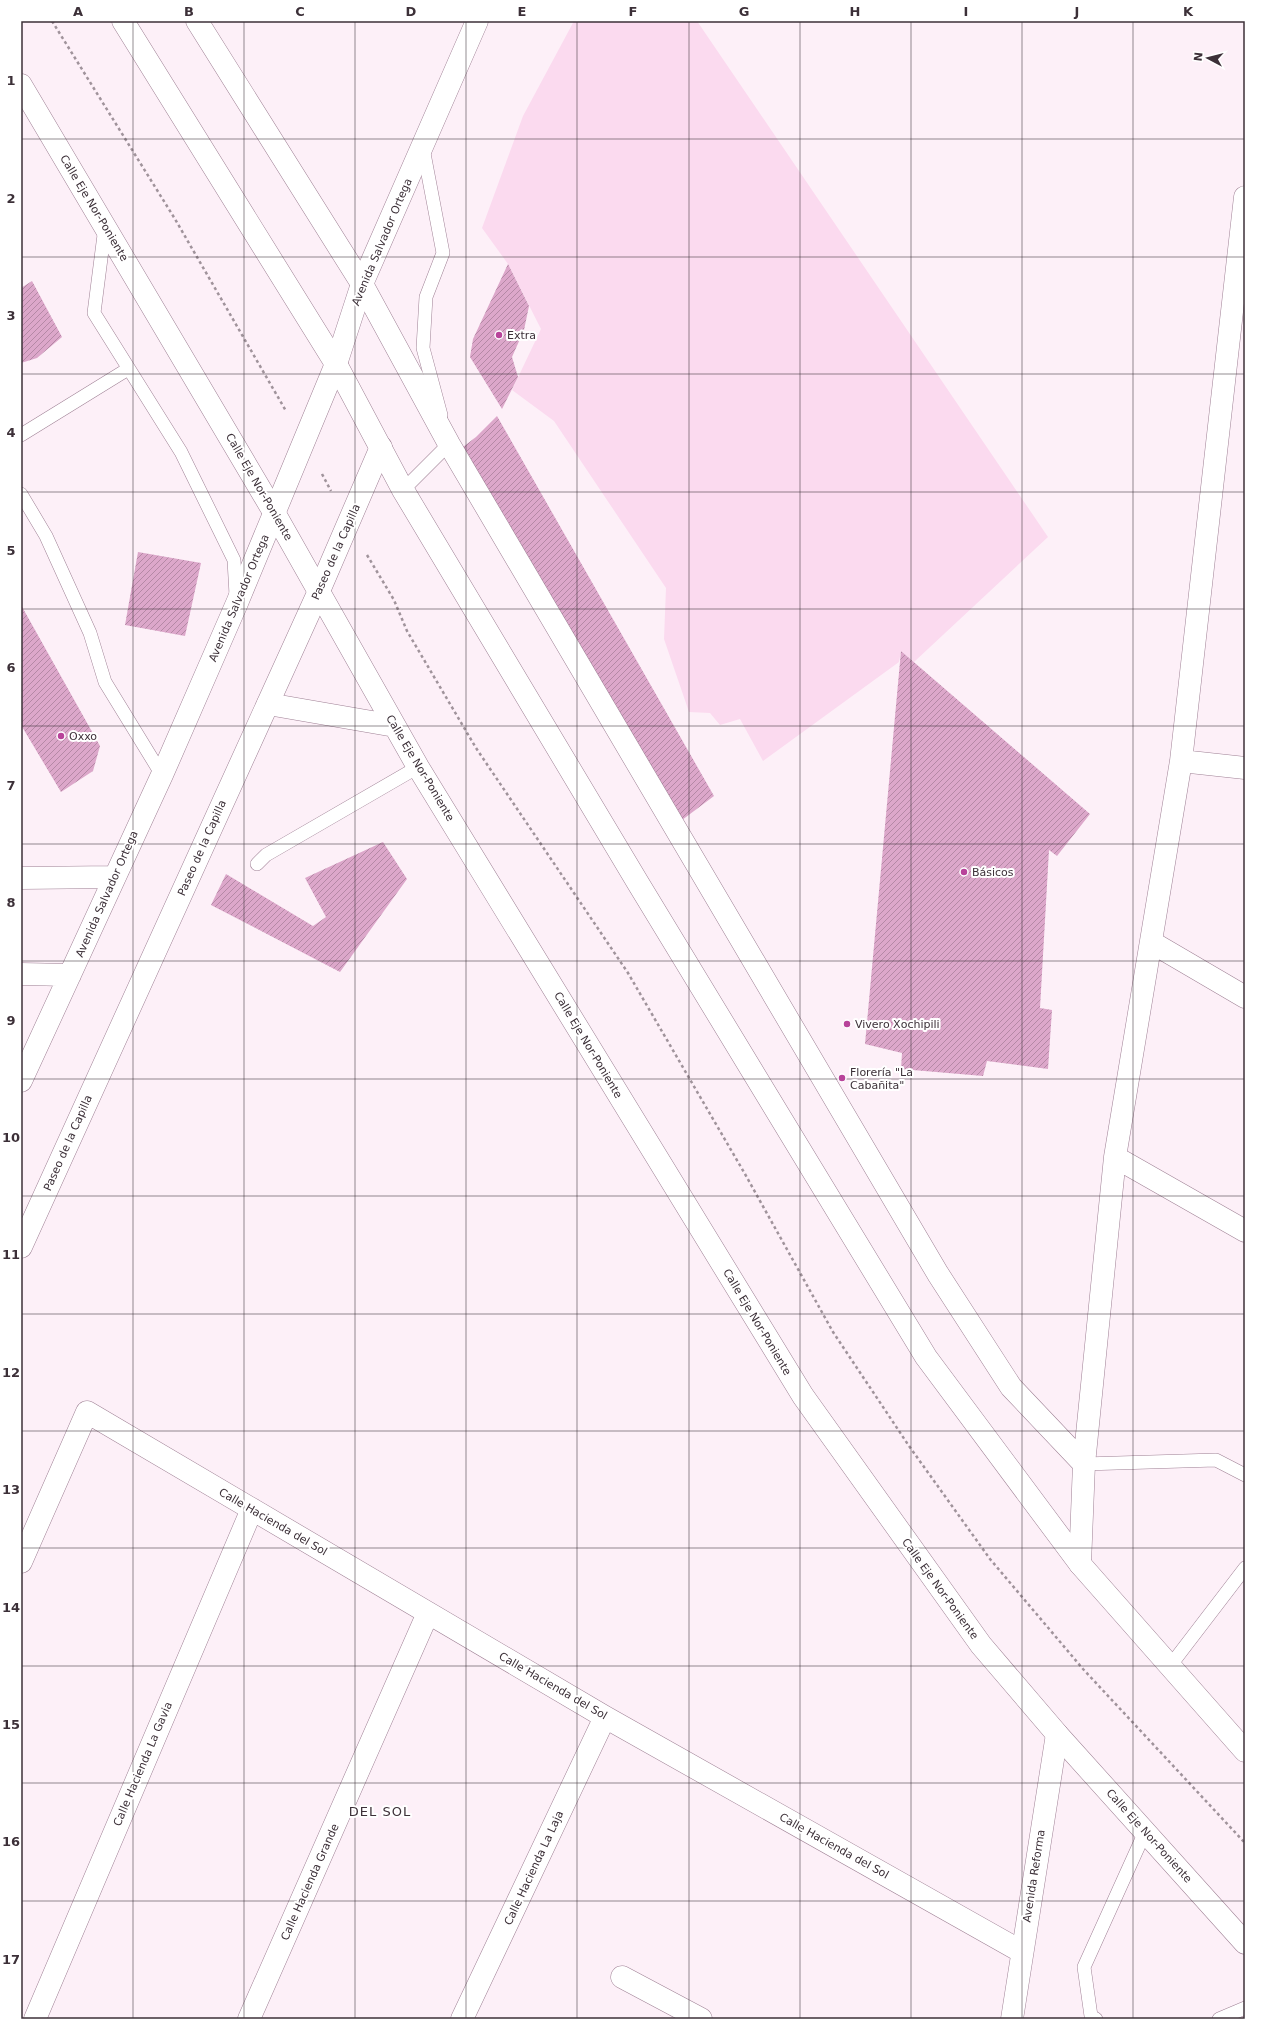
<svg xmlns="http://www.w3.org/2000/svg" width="1266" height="2040" viewBox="0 0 1266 2040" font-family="'DejaVu Sans',sans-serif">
	<defs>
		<pattern id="building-hatch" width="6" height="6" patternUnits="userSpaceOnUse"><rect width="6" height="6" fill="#dca7ca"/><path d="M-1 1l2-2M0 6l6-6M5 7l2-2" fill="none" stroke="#b488a5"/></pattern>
	</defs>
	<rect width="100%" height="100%" fill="#fdf0f8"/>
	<path fill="#fbdaef" d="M574 21H697L1048 537 914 662 901 651 899 662 763 761 740 719 720 725 710 713 689 712 664 639 666 588 554 421 512 390 541 329 508 264 482 228 523 116Z"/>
	<path fill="url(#building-hatch)" d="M508 264 529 306 524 330 512 357 518 377 502 409 470 357 473 339Z
		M32 281 62 337 37 358 21 363V288Z
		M497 416 714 796 678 823 463 447 476 437Z
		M138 552 201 563 185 636 125 625Z
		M21 605 100 746 93 771 61 792 21 725Z
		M901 651 1090 814 1057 856 1049 850 1040 1008 1052 1010 1048 1069 987 1061 983 1076 901 1069 902 1053 865 1044Z
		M383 842 407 879 340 972 211 905 226 874 313 926 326 917 305 878Z"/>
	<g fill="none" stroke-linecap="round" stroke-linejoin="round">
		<defs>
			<path id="lane" d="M423 148 443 253 426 297 423 348 441 415
				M105 227 94 313 181 452 234 560 236 595
				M21 435 128 369
				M403 490 449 444 447 437
				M21 494 46 536 90 633 105 682 162 775
				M257 864 266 855 418 767
				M1084 1464 1216 1460 1245 1475
				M1170 1666 1245 1568
				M1096 2019 1091 2016 1084 1967 1145 1832
				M1219 2019 1245 2008"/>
			<path id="street" d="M197 21 362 284 449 444 938 1274 1011 1387 1084 1464
				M1181 761 1245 768
				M1151 942 1245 997
				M1115 1157 1245 1231
				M21 1562 87 1412 605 1717 1022 1952
				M1080 1564 1084 1464 1115 1157 1181 761 1245 197
				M622 1977 701 2019
				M35 2019 252 1509
				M249 2019 428 1613
				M462 2019 605 1717
				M1012 2019 1057 1734"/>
			<path id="secondary" d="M21 878 115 877
				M21 974 70 975
				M21 1081 162 775 237 603 336 364 362 284 477 21
				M21 1247 319 591 381 447"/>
			<path id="primary" d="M123 21 336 364 403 490 638 883 926 1357 1080 1564 1245 1751
				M21 85 275 514 418 767 803 1396 981 1645 1057 1734 1245 1943
				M268 704 395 726"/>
		</defs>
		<use href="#lane" stroke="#9f8195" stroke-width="14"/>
		<use href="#street" stroke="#9f8195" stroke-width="23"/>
		<use href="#secondary" stroke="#9f8195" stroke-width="23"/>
		<use href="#primary" stroke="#9f8195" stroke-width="23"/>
		<path stroke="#a0939b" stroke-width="2.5" stroke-dasharray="3 3" stroke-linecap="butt" d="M52 21 175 219 286 411
			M322 474 331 491
			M367 555 394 600 407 631 476 748 628 973 745 1174 833 1332 909 1446 990 1559 1083 1669 1245 1843"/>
		<use href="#lane" stroke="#fff" stroke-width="13"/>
		<use href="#street" stroke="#fff" stroke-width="22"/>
		<use href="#secondary" stroke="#fff" stroke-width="22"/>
		<use href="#primary" stroke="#fff" stroke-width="22"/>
	</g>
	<path fill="none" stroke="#3c3038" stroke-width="1" stroke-opacity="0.55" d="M133 21V2019M244 21V2019M355 21V2019M466 21V2019M577 21V2019M689 21V2019M800 21V2019M911 21V2019M1022 21V2019M1133 21V2019M21 139H1245M21 257H1245M21 374H1245M21 492H1245M21 609H1245M21 726H1245M21 844H1245M21 961H1245M21 1079H1245M21 1196H1245M21 1314H1245M21 1431H1245M21 1548H1245M21 1666H1245M21 1783H1245M21 1901H1245"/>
	<g fill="#b8439a" stroke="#fff" stroke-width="1.5">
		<circle cx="499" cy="335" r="4"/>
		<circle cx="61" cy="736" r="4"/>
		<circle cx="964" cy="872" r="4"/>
		<circle cx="847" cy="1024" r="4"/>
		<circle cx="842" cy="1078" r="4"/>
	</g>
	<g text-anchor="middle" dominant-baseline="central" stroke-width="4" stroke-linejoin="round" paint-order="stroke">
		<g font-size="11" fill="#3c3038" stroke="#fff">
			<text transform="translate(94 208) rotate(59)">Calle Eje Nor-Poniente</text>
			<text transform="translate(382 242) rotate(-67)">Avenida Salvador Ortega</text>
			<text transform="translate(259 487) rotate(60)">Calle Eje Nor-Poniente</text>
			<text transform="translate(336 552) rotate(-66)">Paseo de la Capilla</text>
			<text transform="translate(239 598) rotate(-67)">Avenida Salvador Ortega</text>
			<text transform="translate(420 768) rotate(59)">Calle Eje Nor-Poniente</text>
			<text transform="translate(202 848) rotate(-66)">Paseo de la Capilla</text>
			<text transform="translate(107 894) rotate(-66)">Avenida Salvador Ortega</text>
			<text transform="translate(588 1045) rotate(59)">Calle Eje Nor-Poniente</text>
			<text transform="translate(68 1143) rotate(-66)">Paseo de la Capilla</text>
			<text transform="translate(757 1322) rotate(59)">Calle Eje Nor-Poniente</text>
			<text transform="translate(273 1522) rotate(30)">Calle Hacienda del Sol</text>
			<text transform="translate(940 1589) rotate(54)">Calle Eje Nor-Poniente</text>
			<text transform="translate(553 1686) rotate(30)">Calle Hacienda del Sol</text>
			<text transform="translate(143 1764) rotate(-67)">Calle Hacienda La Gavia</text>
			<text transform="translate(1149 1836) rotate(48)">Calle Eje Nor-Poniente</text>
			<text transform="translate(834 1846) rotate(29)">Calle Hacienda del Sol</text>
			<text transform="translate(534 1868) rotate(-65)">Calle Hacienda La Laja</text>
			<text transform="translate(1034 1876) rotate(-81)">Avenida Reforma</text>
			<text transform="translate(310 1882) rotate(-66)">Calle Hacienda Grande</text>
		</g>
		<g font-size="11" fill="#3c3038" stroke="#fff" text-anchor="start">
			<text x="507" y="335">Extra</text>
			<text x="69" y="736">Oxxo</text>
			<text x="972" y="872">Básicos</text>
			<text x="855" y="1024">Vivero Xochipili</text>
			<text x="850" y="1072">Florería "La<tspan x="850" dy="13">Cabañita"</tspan></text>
		</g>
		<g font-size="13" letter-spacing="1" fill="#3c3038" stroke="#fff">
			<text x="380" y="1811">DEL SOL</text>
		</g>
	</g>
	<rect width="1266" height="2040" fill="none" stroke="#ffffff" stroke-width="44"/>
	<g transform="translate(1208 58) rotate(277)" stroke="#ffffff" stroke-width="3" paint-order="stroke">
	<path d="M0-3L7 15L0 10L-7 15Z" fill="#3c3038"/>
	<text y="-6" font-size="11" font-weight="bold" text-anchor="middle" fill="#3c3038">N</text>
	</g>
	<rect x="22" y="22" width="1222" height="1996" fill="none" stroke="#3c3038" stroke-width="1.5"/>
	<g font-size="13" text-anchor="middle" font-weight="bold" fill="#3c3038">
		<text x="78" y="16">A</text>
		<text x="189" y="16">B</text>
		<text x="300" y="16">C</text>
		<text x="411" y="16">D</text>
		<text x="522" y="16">E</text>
		<text x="633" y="16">F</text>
		<text x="744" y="16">G</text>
		<text x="855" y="16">H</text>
		<text x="966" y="16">I</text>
		<text x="1077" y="16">J</text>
		<text x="1188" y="16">K</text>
		<text x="11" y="85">1</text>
		<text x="11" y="203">2</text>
		<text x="11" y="320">3</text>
		<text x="11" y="437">4</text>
		<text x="11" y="555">5</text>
		<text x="11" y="672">6</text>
		<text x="11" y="790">7</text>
		<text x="11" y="907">8</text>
		<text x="11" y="1025">9</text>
		<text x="11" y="1142">10</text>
		<text x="11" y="1259">11</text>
		<text x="11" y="1377">12</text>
		<text x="11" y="1494">13</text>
		<text x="11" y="1612">14</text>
		<text x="11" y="1729">15</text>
		<text x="11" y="1846">16</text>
		<text x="11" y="1964">17</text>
	</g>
</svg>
